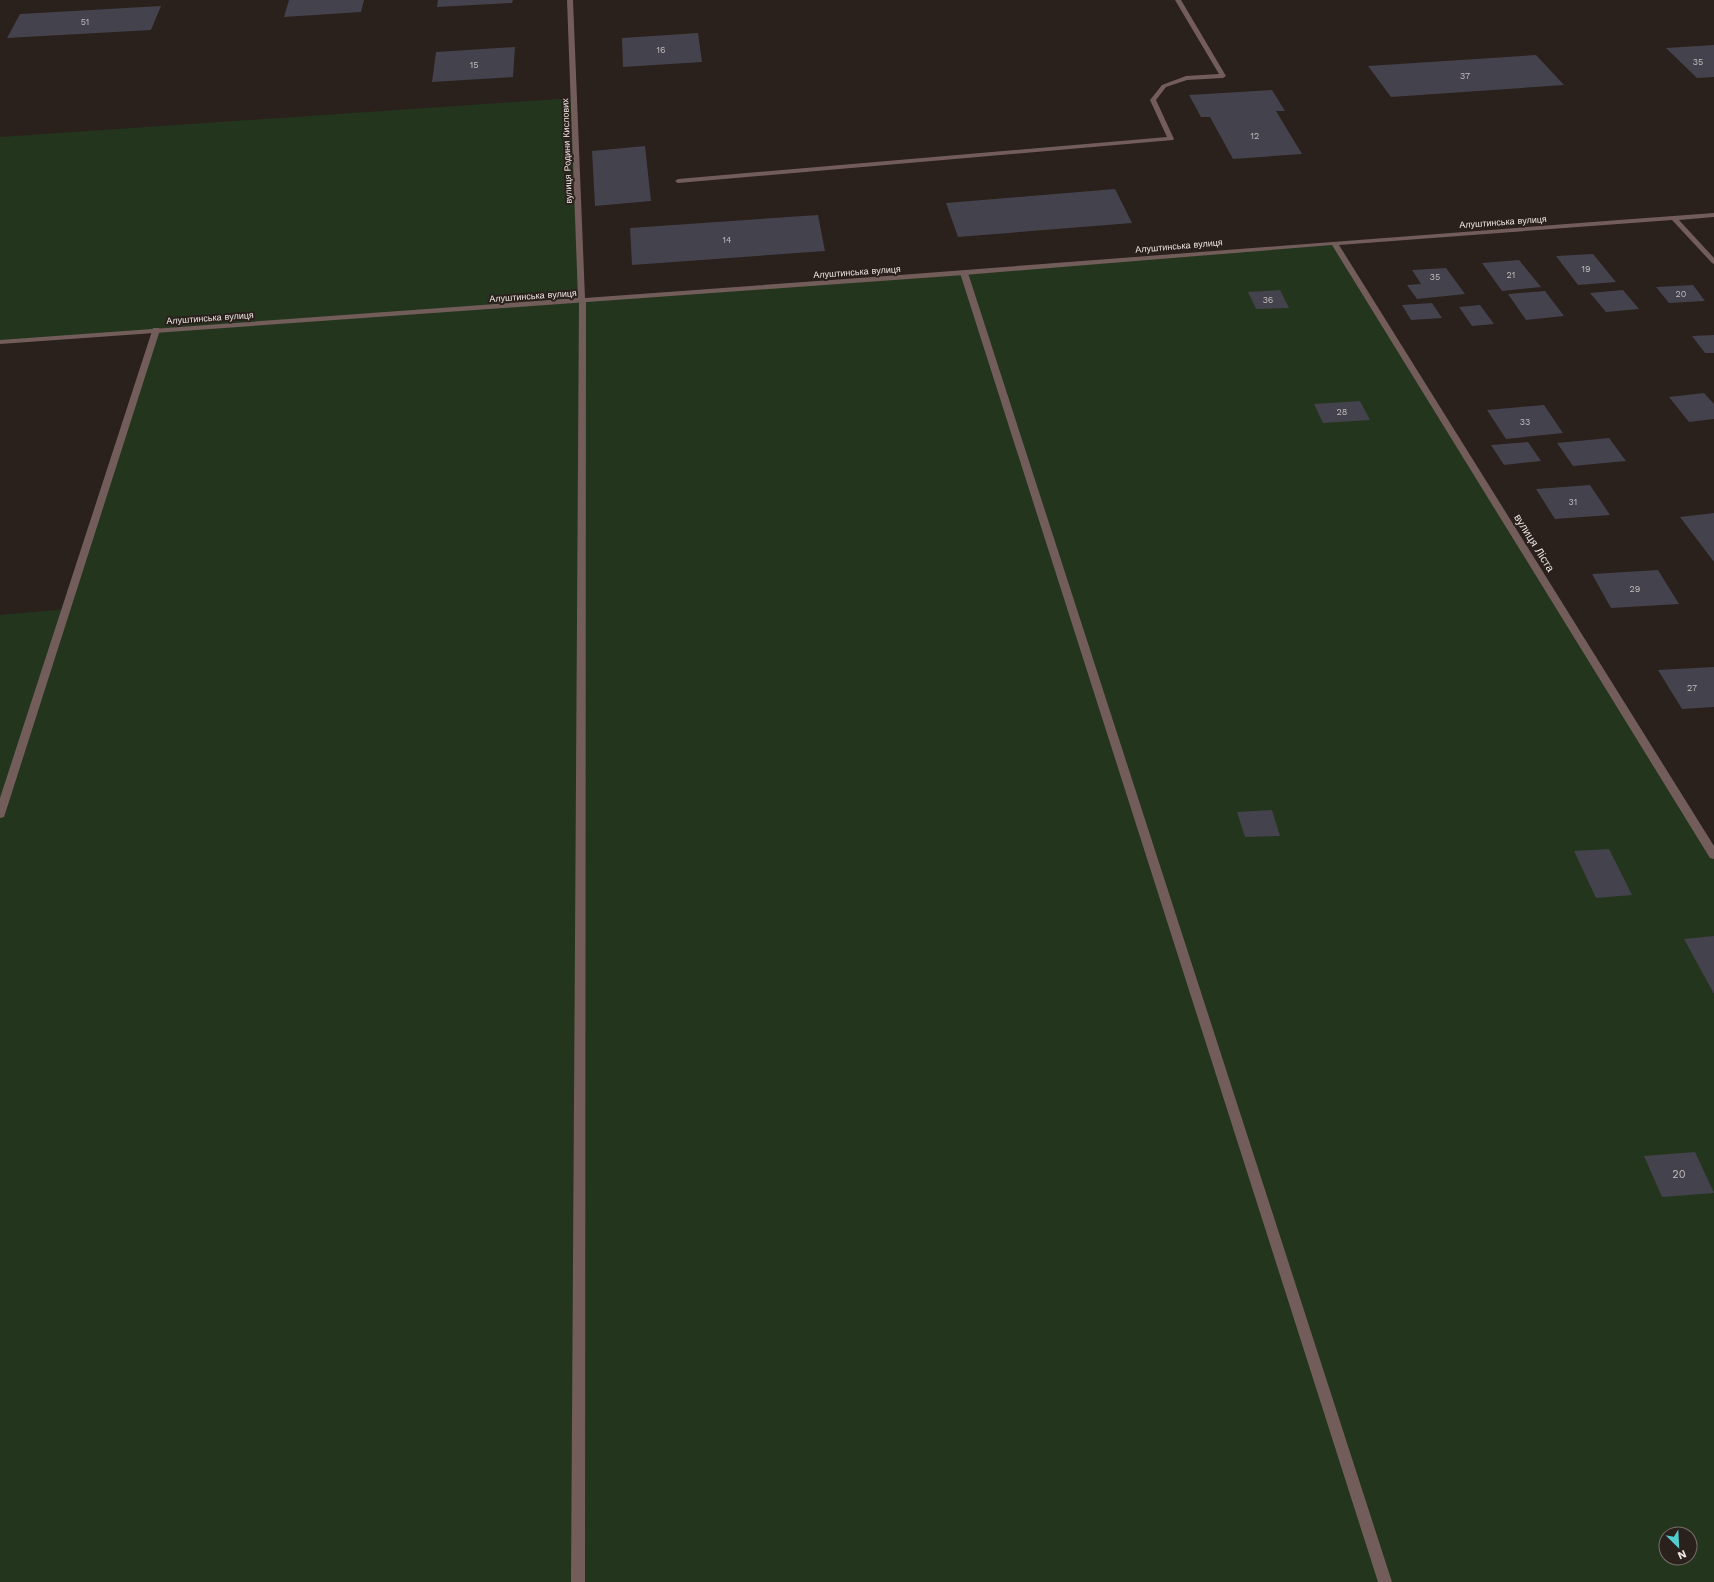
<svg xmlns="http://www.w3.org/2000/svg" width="1714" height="1582" viewBox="0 0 1714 1582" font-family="'Work Sans',sans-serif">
	<rect width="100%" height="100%" fill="#2a201c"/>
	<path fill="#24351e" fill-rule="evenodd" d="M574 98 582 301 1334 243 1714 855V1582H0V615L66 609 156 331 0 342V137ZM1666 1534H1690V1558H1666Z"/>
	<path fill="#44424c" d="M289 0H364L361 12 284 17Z
		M438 0H513L512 3 437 7Z
		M161 6 151 30 7 38 20 14Z
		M698 33 702 62 623 67 622 38Z
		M1714 45V77L1697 78 1666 48Z
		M515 47 513 77 432 82 436 52Z
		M1536 55 1564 85 1391 97 1368 66Z
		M1272 90 1285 111H1276L1302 154 1233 159 1210 117H1201L1189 95Z
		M645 146 651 201 595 206 592 151Z
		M1115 189 1132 223 958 237 946 203Z
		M818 215 825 251 632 265 630 228Z
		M1593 254 1616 282 1578 285 1556 256Z
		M1519 260 1541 287 1502 291 1482 263Z
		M1446 268 1465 294 1417 299 1407 285 1421 284 1412 270Z
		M1693 285 1705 301 1669 303 1656 287Z
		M1280 290 1289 308 1256 309 1248 292Z
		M1623 290 1639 309 1606 312 1590 293Z
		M1545 291 1564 316 1526 320 1508 294Z
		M1432 303 1442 318 1411 320 1402 305Z
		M1480 305 1494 324 1472 326 1459 307Z
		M1714 335V353H1705L1692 336Z
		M1704 393 1714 404V419L1689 422 1669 397Z
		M1360 401 1370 420 1323 423 1314 404Z
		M1544 405 1563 433 1506 439 1487 410Z
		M1609 438 1626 461 1573 466 1557 443Z
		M1528 442 1541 461 1504 465 1491 445Z
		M1590 485 1610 515 1555 519 1536 489Z
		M1714 513V562L1680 517Z
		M1658 570 1679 604 1611 608 1592 574Z
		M1714 667V707L1682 709 1658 670Z
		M1272 810 1280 836 1245 837 1237 812Z
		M1609 849 1632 895 1596 898 1574 851Z
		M1714 936V994L1684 939Z
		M1695 1152 1714 1193 1662 1197 1644 1156Z"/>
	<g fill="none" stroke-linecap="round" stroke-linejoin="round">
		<path fill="#735d5b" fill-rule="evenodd" d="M1175 0H1181L1226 76 1223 78 1187 80 1166 87 1156 100 1174 139 1173 140 678 183 675 181 678 179 1167 137 1150 100 1162 85 1186 76 1219 74Z
			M961 271H964L968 273 1392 1582H1378L960 273Z
			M579 299H582L586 301 585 1582H571Z
			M153 328H159L160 330 5 814 4 817 0 818V798Z"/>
		<path fill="#735d5b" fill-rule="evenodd" d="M567 0H573L585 298C962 271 1338 241 1714 213V217L1679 220 1714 258V264L1712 263 1672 220 1339 245 1714 846V859L1710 858 1332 245 964 275 0 344V340L578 298Z"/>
	</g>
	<g text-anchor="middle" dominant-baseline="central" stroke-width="4" stroke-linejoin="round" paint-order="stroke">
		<g font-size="9" fill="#c3bdbd">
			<text x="85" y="22">51</text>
			<text x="661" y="50">16</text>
			<text x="1698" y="62">35</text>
			<text x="474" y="65">15</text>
			<text x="1465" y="76">37</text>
			<text x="1255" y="136">12</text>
			<text x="727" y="240">14</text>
			<text x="1586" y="269">19</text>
			<text x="1511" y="275">21</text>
			<text x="1435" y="277">35</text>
			<text x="1681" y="294">20</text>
			<text x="1268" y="300">36</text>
			<text x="1342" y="412">28</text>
			<text x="1525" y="422">33</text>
			<text x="1573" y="502">31</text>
			<text x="1635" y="589">29</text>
			<text x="1692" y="688">27</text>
		</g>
		<g font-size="9" fill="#ede6e3" stroke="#2a201c">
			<text transform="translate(567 151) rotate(-92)">вулиця Родини Кислових</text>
			<text transform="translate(1503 222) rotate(-4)">Алуштинська вулиця</text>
			<text transform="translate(1179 246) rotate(-5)">Алуштинська вулиця</text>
			<text transform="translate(857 272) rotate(-4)">Алуштинська вулиця</text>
			<text transform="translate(533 296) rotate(-4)">Алуштинська вулиця</text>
			<text transform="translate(210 318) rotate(-4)">Алуштинська вулиця</text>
		</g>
		<g font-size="11" fill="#ede6e3" stroke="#2a201c">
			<text transform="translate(1534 543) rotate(58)">вулиця Ліста</text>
		</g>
		<g font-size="11" fill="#c3bdbd">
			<text x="1679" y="1174">20</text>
		</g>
	</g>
	<g transform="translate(1678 1546) rotate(156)"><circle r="19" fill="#2a201c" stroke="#786f6c"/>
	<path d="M0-3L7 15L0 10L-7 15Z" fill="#52cdce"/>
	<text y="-6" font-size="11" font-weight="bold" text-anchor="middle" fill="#ede6e3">N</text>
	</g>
</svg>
